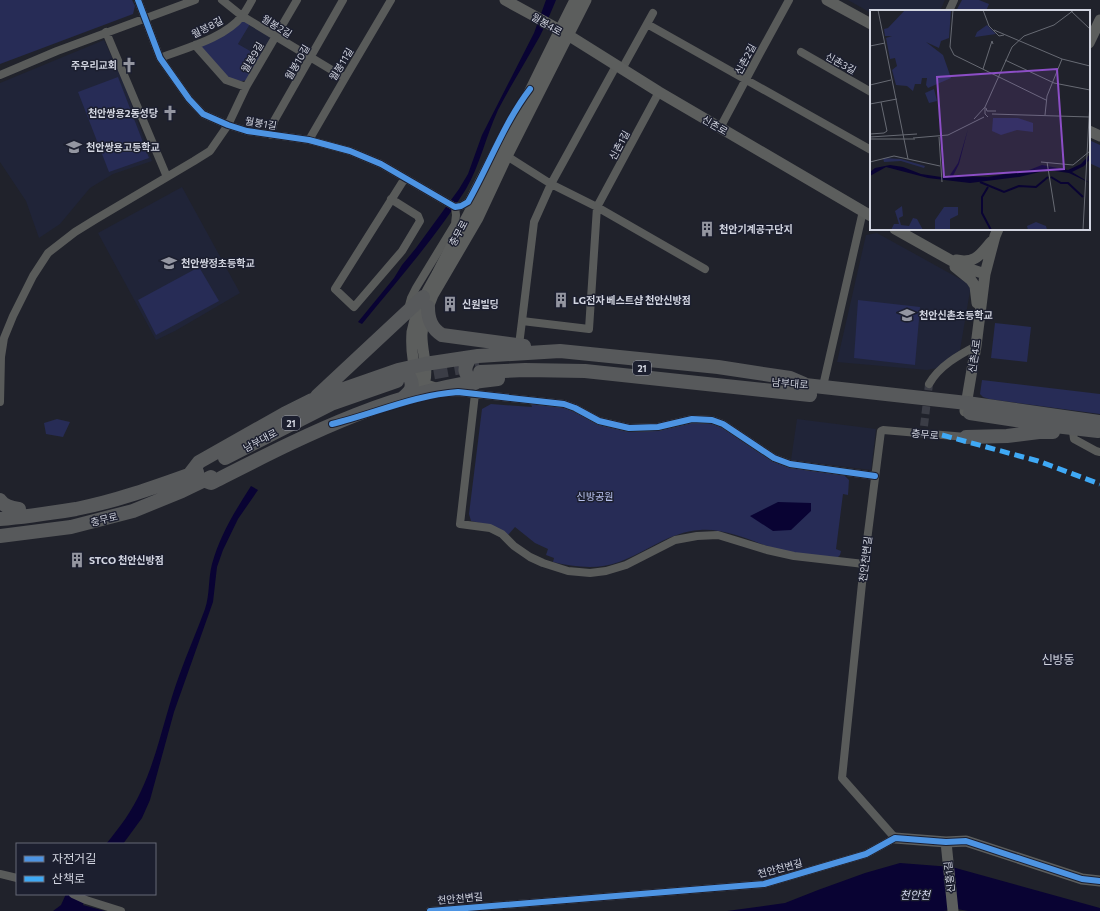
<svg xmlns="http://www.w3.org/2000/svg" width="1100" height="911" viewBox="0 0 1100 911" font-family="Commissioner,'Noto Sans KR',sans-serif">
	<rect width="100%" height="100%" fill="#20222b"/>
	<path fill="#202438" d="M848 0H945L940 11H871V13Z
		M250 24 269 35 270 40 261 57 238 44Z
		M104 40 124 83 152 161 113 174 90 188 60 224 39 238 26 201 0 162V83Z
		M182 187 240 293 175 331 156 340 98 233Z
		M877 233 971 285 960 350 937 368 927 370 837 362 866 235Z
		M797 419 876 429 871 470 791 460Z"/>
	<path fill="#272c56" d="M0 0H132L135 6 133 14 0 64Z
		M962 0H979L989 4 986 11H956Z
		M242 19 250 24 238 44 261 57 248 80C226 86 212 61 200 47Z
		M118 77 149 158 109 172 78 92Z
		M1089 140 1100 145V168L1089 163Z
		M199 267 219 301 156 335 138 300Z
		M858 300 920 307 915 365 854 358Z
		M995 323 1031 327 1027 362 991 358Z
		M982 380 1100 394V414L989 399 983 397 980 394Z
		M491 404 532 407 531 404 561 406 604 425 710 422 723 427 778 462 844 475 849 480 848 495 843 494 836 549 841 551 840 555 837 558C818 555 798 555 780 550 754 543 728 528 700 530 669 532 647 552 619 562 598 570 574 567 553 562L554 558 546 555 548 549 535 543 515 527 508 535 485 524 471 521 469 514 482 409Z
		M57 419 70 422 63 437 46 434 44 423Z"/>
	<path fill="#090333" d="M546 0H556C551 12 546 24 540 36 526 61 511 85 498 110 486 136 480 165 466 189 437 236 397 281 362 324L358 322 394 278 402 265 416 248 459 189 468 174 482 135 534 33Z
		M251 486 258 490 238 519 223 550 217 567 213 602 174 712 150 800 142 818 123 844H106C120 827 132 811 141 791 158 755 165 714 179 676 187 653 197 631 205 609 210 594 208 579 212 564 220 535 235 511 251 486Z
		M778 502 811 503V511L791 530 773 531 750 516Z
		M900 863 952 867 1100 908V911H968L957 909 943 911H727L785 903 818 890 865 873Z
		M66 894H87L83 905 105 911H53L61 905Z"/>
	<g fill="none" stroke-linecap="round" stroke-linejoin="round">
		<path stroke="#3b3d46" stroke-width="8" stroke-dasharray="8 4" stroke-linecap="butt" d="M924 426 929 384"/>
		<path stroke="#3b3d46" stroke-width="14" stroke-dasharray="14 7" stroke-linecap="butt" d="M413 376 479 364"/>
		<path stroke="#595b5a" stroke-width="8" d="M138 0 160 58 189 99 203 114 228 125 247 131 309 140 350 151 381 164 455 207 461 206 468 202 503 134
			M222 0 242 16 345 78
			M949 11 954 0
			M647 24 871 150
			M106 32 167 177
			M195 45 226 80 246 87
			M801 52 871 92
			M160 58C186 48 225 38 242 16 246 11 249 5 252 0
			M622 69 653 13
			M0 75 57 51 195 0
			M720 128 760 53 789 0
			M271 135 274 121 343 0
			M309 140 345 78 391 0
			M507 156 551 184 597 207 659 92
			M391 199 418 216 420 221 402 251 354 307 335 289 405 178
			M408 309 411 298 416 288 455 224 456 215 455 207
			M522 321 534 222 551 184 616 66
			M519 345 522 321 589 329 597 207 705 269
			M929 384C939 366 959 355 976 346
			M823 386 863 211
			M444 393 458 392 564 404 575 408 599 421 629 428 658 427 692 419 712 420 723 424 774 458 790 464 875 476
			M475 394 460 524 490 528 502 534 514 546 530 557 543 563 568 571 590 573 606 571 626 565 675 540 697 536 718 535 767 550 794 556 864 564
			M0 402 1 357 4 338 13 316 33 276 48 253 75 232 96 219 194 161 210 151 228 125 246 87 297 0
			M1073 432 1074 439 1096 451 1100 452
			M0 874 17 878
			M73 894 86 900 121 911
			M430 911 764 884 866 854 895 838 842 778 864 564 881 431 883 430 966 437"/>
		<path stroke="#5c5e5d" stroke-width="11" d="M505 0 560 30 659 92 871 216
			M827 0 871 24
			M1089 43 1100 20
			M1089 131 1100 136
			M895 229 961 266 985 274
			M956 260C975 264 980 255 991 242
			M955 267 971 280 975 286 977 303
			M422 389C431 372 421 352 422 334 423 321 428 307 433 295L478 218 507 156 586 0
			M438 389C434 387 428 386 424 384 412 375 411 346 412 332 416 309 426 294 437 274 447 254 458 234 468 215 505 144 539 71 575 0
			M965 411 976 346 985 274 995 236 998 229
			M895 838 946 842 966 841 1082 879 1100 881
			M946 842 953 911"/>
		<path stroke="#57595b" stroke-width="14" d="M428 307C428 319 431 328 442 335L524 346
			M471 357C463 368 463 374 475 383
			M398 370C408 371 415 382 410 391 408 394 405 396 403 398
			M480 372 525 370 585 371 810 395
			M796 384 967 403 1100 422
			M317 396 423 297
			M970 413 1055 426 1098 431
			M966 437 1007 436 1039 432H1053
			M225 458 331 404 397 381
			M189 475 199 462 284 414 312 400 398 370 425 364 478 356 560 351 718 367 790 378 804 384
			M203 480 211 483C304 436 393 389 498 379
			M0 500C4 507 12 508 19 509
			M0 519C25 517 51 513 76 509 117 501 158 486 197 472
			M0 536 71 527 133 511 182 491 211 477"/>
		<path stroke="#3fa9f5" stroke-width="5" stroke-dasharray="10 5" stroke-linecap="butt" d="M942 435 1038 461 1100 484"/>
		<defs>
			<path id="cycleway" d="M138 0 160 58 189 99 203 114 228 125 247 131 309 140 350 151 381 164 455 207 461 206 468 202C489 165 504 123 530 89
				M332 424C374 414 414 395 458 392L564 404 575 408 599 421 629 428 658 427 692 419 712 420 723 424 774 458 790 464 875 476
				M430 911 764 884 866 854 895 838 946 842 966 841 1082 879 1100 881"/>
		</defs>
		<use href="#cycleway" stroke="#1c1f2f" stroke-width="8"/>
		<use href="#cycleway" stroke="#4d94e3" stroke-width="6"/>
	</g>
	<defs>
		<symbol id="church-bare" viewBox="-9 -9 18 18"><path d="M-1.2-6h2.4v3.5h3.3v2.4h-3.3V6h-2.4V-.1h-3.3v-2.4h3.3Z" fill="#9496a1" stroke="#1c1f2f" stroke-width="2.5" paint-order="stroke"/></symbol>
		<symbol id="school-bare" viewBox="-9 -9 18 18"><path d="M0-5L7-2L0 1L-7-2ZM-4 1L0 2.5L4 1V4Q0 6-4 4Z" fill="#9496a1" stroke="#1c1f2f" stroke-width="2.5" paint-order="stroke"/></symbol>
		<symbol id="building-bare" viewBox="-9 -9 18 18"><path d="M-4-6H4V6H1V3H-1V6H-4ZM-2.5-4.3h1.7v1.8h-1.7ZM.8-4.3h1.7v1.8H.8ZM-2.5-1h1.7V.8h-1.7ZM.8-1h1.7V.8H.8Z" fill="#9496a1" stroke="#1c1f2f" stroke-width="2.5" paint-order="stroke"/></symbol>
	</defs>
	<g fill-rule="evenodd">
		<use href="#church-bare" x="118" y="54" width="22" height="22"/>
		<use href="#church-bare" x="159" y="102" width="22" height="22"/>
		<use href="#school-bare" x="63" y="136" width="22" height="22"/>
		<use href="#building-bare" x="696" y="218" width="22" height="22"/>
		<use href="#school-bare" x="158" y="252" width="22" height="22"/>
		<use href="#building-bare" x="550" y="289" width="22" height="22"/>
		<use href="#building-bare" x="439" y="293" width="22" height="22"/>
		<use href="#school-bare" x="896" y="304" width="22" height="22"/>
		<use href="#building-bare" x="66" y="549" width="22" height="22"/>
	</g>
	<g text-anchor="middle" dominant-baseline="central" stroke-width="3" stroke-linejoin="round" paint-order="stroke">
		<g fill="#1c1f2f" stroke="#9b9eab" stroke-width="1">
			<rect x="633" y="361" width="18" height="14" rx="3"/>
			<rect x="282" y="416" width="18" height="14" rx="3"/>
		</g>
		<g font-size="9" font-weight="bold" fill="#d2d5e0">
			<text x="642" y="368">21</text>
			<text x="291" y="423">21</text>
		</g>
		<g font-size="10" fill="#d2d5e0" stroke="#1c1f2f">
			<text transform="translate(547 24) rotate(30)">월봉4로</text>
			<text transform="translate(277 26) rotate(32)">월봉2길</text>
			<text transform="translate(207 27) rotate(-27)">월봉8길</text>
			<text transform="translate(252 57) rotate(-60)">월봉9길</text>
			<text transform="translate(745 59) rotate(-62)">신촌2길</text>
			<text transform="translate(297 62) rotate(-60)">월봉10길</text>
			<text transform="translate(841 63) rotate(29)">신촌3길</text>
			<text transform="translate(341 64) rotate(-59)">월봉11길</text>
			<text transform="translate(261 123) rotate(10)">월봉1길</text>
			<text transform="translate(715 125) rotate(30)">신촌로</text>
			<text transform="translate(619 145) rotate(-62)">신촌1길</text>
			<text transform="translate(458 233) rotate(-62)">충무로</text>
			<text transform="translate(974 356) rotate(-82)">신촌4로</text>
			<text transform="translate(790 383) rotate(4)">남부대로</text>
			<text transform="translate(925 434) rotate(5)">충무로</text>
			<text transform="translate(260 440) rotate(-28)">남부대로</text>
			<text transform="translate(104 519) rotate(-14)">충무로</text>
			<text transform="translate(865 559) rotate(-83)">천안천변길</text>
			<text transform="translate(780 868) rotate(-15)">천안천변길</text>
			<text transform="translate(949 877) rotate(-96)">신흥1길</text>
			<text transform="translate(460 898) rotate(-5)">천안천변길</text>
		</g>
		<g font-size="10" font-weight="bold" fill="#d2d5e0" stroke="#1c1f2f" text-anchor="start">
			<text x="117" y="65" text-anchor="end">주우리교회</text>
			<text x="158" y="113" text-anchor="end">천안쌍용2동성당</text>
			<text x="86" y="147">천안쌍용고등학교</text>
			<text x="719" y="229">천안기계공구단지</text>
			<text x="181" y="263">천안쌍정초등학교</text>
			<text x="573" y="300">LG전자 베스트샵 천안신방점</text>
			<text x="462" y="304">신원빌딩</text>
			<text x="919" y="315">천안신촌초등학교</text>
			<text x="89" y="560">STCO 천안신방점</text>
		</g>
		<g font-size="10" fill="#b9c2ed" stroke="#1c1f2f">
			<text x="595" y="496">신방공원</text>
		</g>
		<g font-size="11" font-style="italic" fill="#d2d7ed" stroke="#1c1f2f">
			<text x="915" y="894">천안천</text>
		</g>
		<g font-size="12" fill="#d2d5e0" stroke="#1c1f2f">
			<text x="1058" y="659">신방동</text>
		</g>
	</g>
	<g transform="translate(870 10)">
		<rect width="220" height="220" fill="#20222b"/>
		<path d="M35 0H81L79 28 71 31 69 38 56 32 73 45 81 68 58 78 56 75 57 68H52L51 74H45L43 81 37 76 26 75 22 60 27 56 25 48 20 49 16 28 22 26H15L14 19 18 18ZM117 15 126 24 105 27 107 22ZM64 79 67 91 59 93 55 83ZM123 108H148L163 113V122L147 120 131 125 122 121ZM13 148 31 149 55 156 54 158 31 151 14 152ZM32 196 33 206 29 208 31 215 39 216 43 208 47 209 53 220H21L24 214H29L25 201ZM74 197H88V205L80 209V220H65V210ZM166 212 176 216 177 220H158L157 216Z" fill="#272c56"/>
		<path d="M98 119 89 154 83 166 118 167 159 160 172 155 198 160 211 154 220 144V149L214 156 202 162 220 173 199 163 178 160 149 167 100 173 58 168 16 157 0 166V162L5 158 20 155 33 157 51 164 78 168 88 153Z" fill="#090333"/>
		<path fill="none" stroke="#090333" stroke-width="2" d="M181 167 191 173H198L213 187M110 172 134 182 149 176 166 177 178 167M118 177 112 187V203L121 220"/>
		<path fill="none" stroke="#676a73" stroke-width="1" d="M8 0 38 149M83 0 80 37 84 45 176 90M113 0 119 16 129 26 134 25M201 1 220 19M124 20 192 49 220 56M0 36 15 33M135 50 184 73 220 80M113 59 122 31 123 34M0 75 21 70M0 94 27 89M116 98 117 101H126M122 104 220 107M175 105 177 86 192 49M118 107 115 104V97L142 37 154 26 184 15 204 0M219 108 220 94M104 109 115 97M0 124 14 123 17 121 11 92M0 127 47 124M69 127 72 172M43 128 78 125 114 107M1 129H45M0 152 24 146 70 156M171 152 203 155 220 141M177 152 185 202M213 220 219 108"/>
		<path fill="#8c4ec6" fill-opacity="0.15" stroke="#8c4ec6" stroke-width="2" d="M187 59 194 159 74 167 67 67Z"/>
		<rect width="220" height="220" fill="none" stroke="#d2d5e0" stroke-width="2"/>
	</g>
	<rect x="16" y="843" width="140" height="52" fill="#1c1f2f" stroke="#656876"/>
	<rect x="24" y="856" width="20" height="6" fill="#4d94e3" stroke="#656876"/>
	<text x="52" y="863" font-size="12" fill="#d2d5e0">자전거길</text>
	<rect x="24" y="876" width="20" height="6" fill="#3fa9f5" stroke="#656876"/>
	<text x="52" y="883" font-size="12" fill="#d2d5e0">산책로</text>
</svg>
